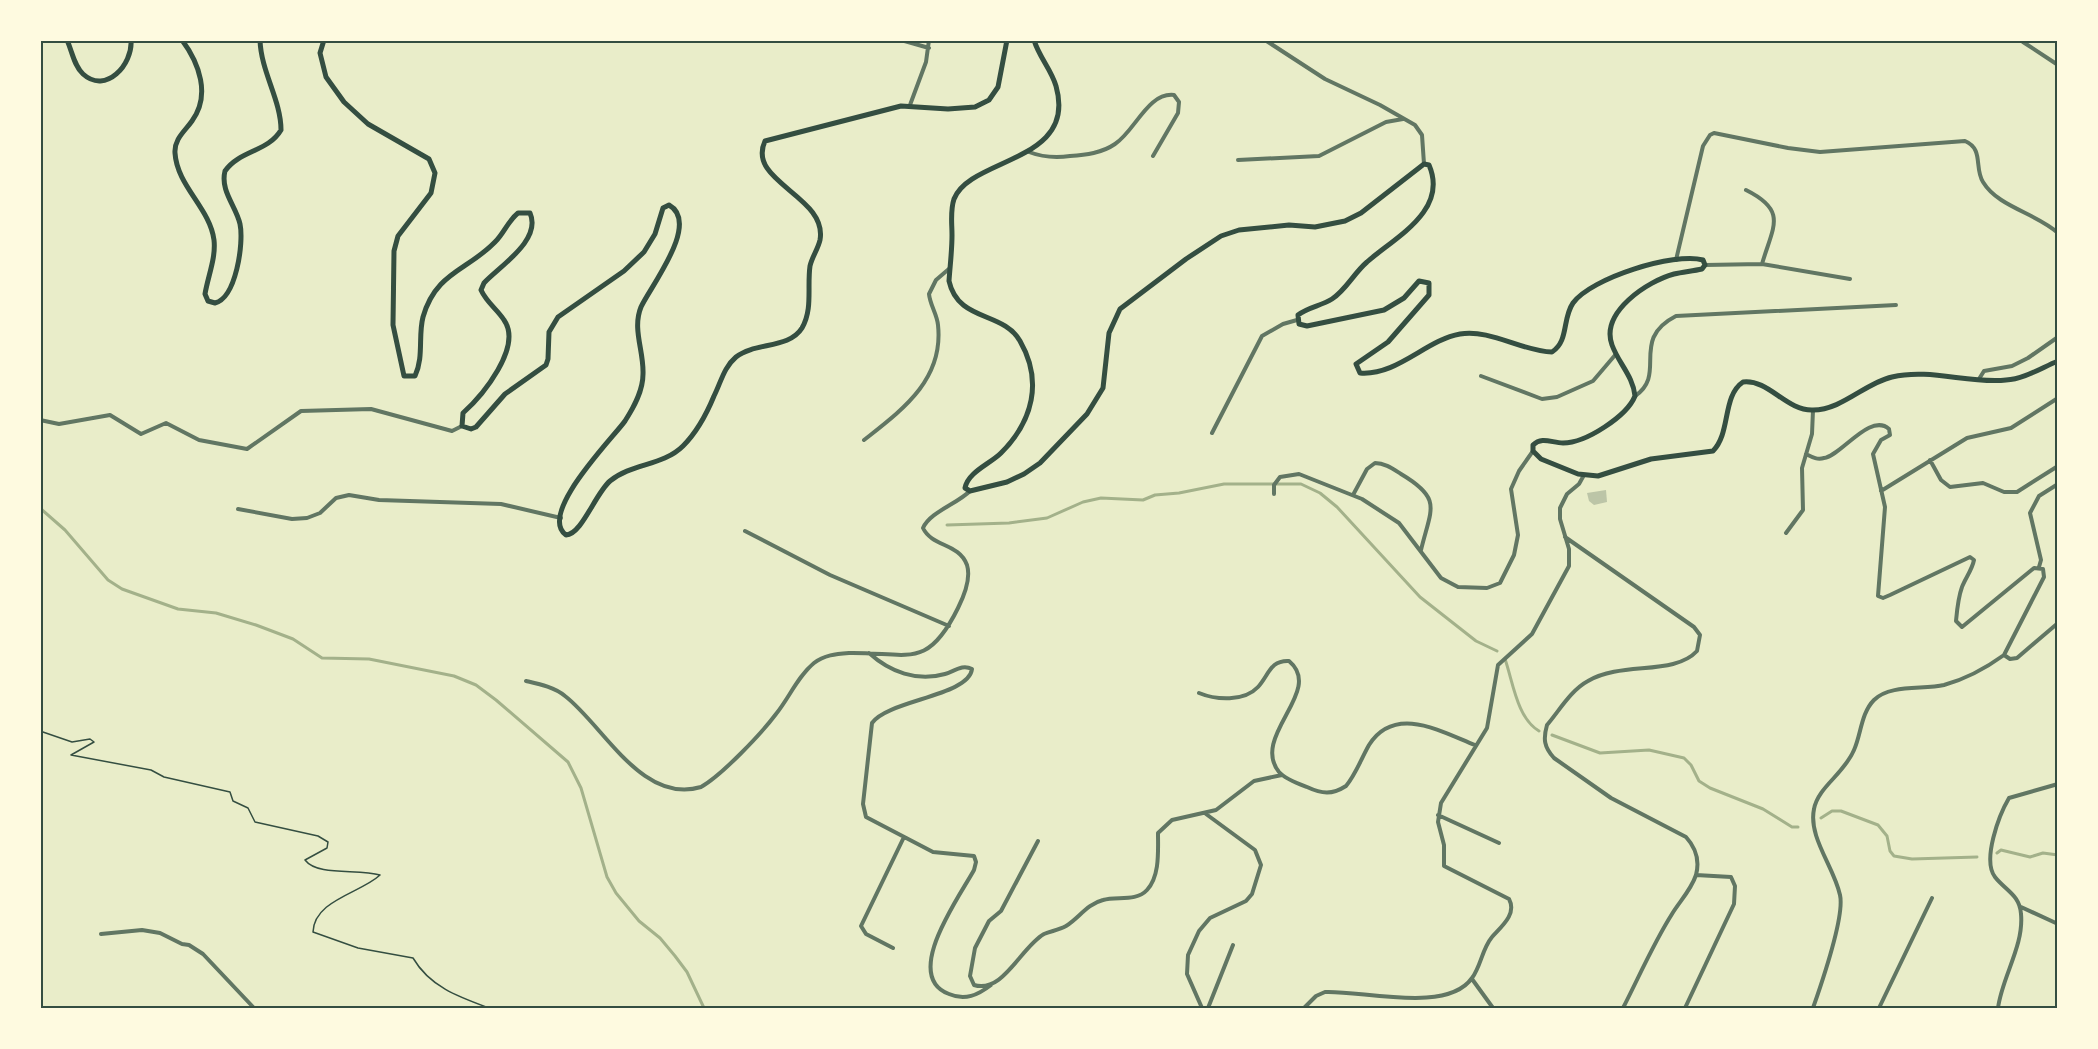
<svg xmlns="http://www.w3.org/2000/svg" width="2098" height="1049" viewBox="0 0 2098 1049" font-family="Figtree,sans-serif">
	<rect width="100%" height="100%" fill="#e9edc9"/>
	<g fill="none" stroke-linecap="round" stroke-linejoin="round">
		<path stroke="#a3b18a" stroke-width="3" d="M40 508 65 530 108 580 122 589 178 609 216 613 256 625 293 639 322 658 369 659 454 676 476 685 496 700 568 762 581 788 607 877 616 893 639 921 660 938 675 956 687 972 704 1008
			M947 525 1009 523 1047 518 1083 502 1101 498 1143 500 1155 495 1179 493 1224 484H1301L1320 493 1337 507 1420 597 1476 641 1497 651
			M1505 659C1513 682 1517 718 1539 731
			M1552 735 1600 753 1649 750 1684 758 1691 765 1699 781 1710 788 1763 809 1792 827H1798
			M1821 818 1832 811H1841L1878 825 1887 836 1890 851 1894 856 1912 859 1977 857
			M1997 853 2001 850 2030 857 2043 853 2058 855"/>
	</g>
	<path fill="#bcc5a7" d="M1606 490 1607 502 1594 505 1589 501 1587 493Z"/>
	<g fill="none" stroke-linecap="round" stroke-linejoin="round">
		<path stroke="#344e41" stroke-width="1.5" d="M40 731 72 742 90 739 94 742 71 755 151 770 164 777 230 792 233 801 248 808 255 822 318 836 328 842 327 848 305 860C318 877 359 868 380 875 361 893 314 900 313 932L358 948 413 958C430 987 459 997 489 1008"/>
		<path stroke="#617663" stroke-width="4" d="M736 40H871
			M901 40 929 48
			M1265 40 1325 79 1380 105 1415 125 1422 135 1424 164
			M2023 42 2058 65
			M910 105 926 62 929 40
			M1029 152C1042 157 1056 158 1070 156 1086 155 1102 153 1115 144 1135 131 1148 92 1174 95L1179 102 1178 113 1153 156
			M1238 160 1319 156 1386 122 1403 119
			M1746 190C1788 211 1773 226 1762 264
			M1676 260 1703 146 1710 135 1714 133 1788 148 1820 152 1965 141C1984 149 1974 168 1983 182 1998 207 2036 213 2058 233
			M1705 265 1762 264 1850 279
			M1481 376 1542 399 1557 397 1593 381 1616 354
			M1979 379 1984 371 2012 366 2028 358 2058 337
			M1635 396C1668 374 1629 340 1676 316L1896 305
			M40 420 59 424 110 415 141 434 166 423 199 440 247 449 301 411 371 409 452 431 462 426
			M1212 433 1262 336 1283 324 1297 320
			M864 440C902 410 944 380 938 325 937 314 930 305 929 294L936 280 950 268
			M1806 454C1812 457 1817 460 1824 458 1841 456 1870 412 1889 429L1890 435 1881 440 1873 454 1885 507 1878 596 1883 598 1890 595 1970 557 1974 560C1972 570 1966 577 1962 587 1958 598 1957 610 1956 621L1962 627 2034 568 2043 569 2044 577 2004 655
			M1930 460 1941 480 1950 487 1983 483 2004 492H2017L2058 466
			M1881 491 1967 438 2011 428 2058 398
			M1274 494V485L1280 477 1299 474 1362 499 1399 523 1441 578 1458 587 1487 588 1500 583 1514 555 1518 535 1511 489 1519 471 1533 451
			M1353 495 1367 469 1375 463C1385 463 1393 469 1401 474 1443 499 1431 508 1421 550
			M238 509 292 519 307 518 320 513 336 498 349 495 379 500 501 504 561 518
			M745 531 830 575 949 626
			M1786 533 1803 510 1802 468 1812 434 1813 410
			M1565 537 1694 627 1700 635 1697 651C1674 676 1622 661 1588 681 1571 690 1559 711 1547 725 1543 739 1544 747 1554 758L1611 798 1686 837C1696 848 1700 860 1696 875 1691 890 1680 901 1672 914 1653 944 1639 977 1623 1008
			M2039 567 2041 560 2030 513 2039 496 2058 484
			M869 653C890 672 917 682 945 674 955 671 962 664 972 669 969 696 888 700 872 723L863 804 866 817 933 852 974 856 976 862 974 870C960 896 901 976 949 994 965 1001 978 995 991 985
			M2004 655 2010 659 2017 658 2058 623
			M526 681C539 684 554 687 565 696 603 725 642 805 701 787 722 775 761 734 776 714 789 698 798 676 814 663 824 655 836 654 849 653 908 652 927 671 958 608 964 596 971 578 967 565 959 543 932 547 923 528 930 512 957 504 970 491
			M1199 693C1216 700 1244 702 1258 687 1269 675 1270 660 1289 661 1325 691 1250 736 1279 772 1285 779 1299 784 1307 787 1322 794 1332 795 1346 786 1356 774 1361 759 1369 745 1395 704 1442 732 1475 745
			M1438 815 1499 843
			M1038 841 1001 911 989 921 975 948 970 976 974 985C1003 994 1021 947 1044 934 1051 931 1059 930 1066 926 1079 918 1087 904 1103 900 1117 896 1136 902 1147 890 1160 876 1158 851 1158 833L1172 820 1216 810 1254 781 1282 775
			M2021 907 2058 924
			M101 934 142 930 160 933 182 944 189 945 203 954 254 1008
			M893 948 866 934 861 926 904 837
			M1472 979 1493 1008
			M386 1008H393
			M1202 1008 1187 974 1188 955 1199 931 1210 918 1246 901 1252 894 1261 865 1255 850 1206 814
			M1208 1008 1233 945
			M1304 1008 1316 996 1325 992C1361 990 1447 1014 1472 978 1481 966 1482 949 1492 937 1502 926 1517 914 1509 899L1444 866V845L1438 822 1441 803 1487 728 1498 665 1532 634 1569 566V549L1560 519V508L1567 494 1579 484 1584 475
			M1685 1008 1734 904 1735 886 1731 877 1696 875
			M1813 1008C1821 985 1845 917 1840 895 1834 867 1808 837 1814 809 1818 787 1844 774 1854 750 1861 735 1861 713 1874 700 1890 684 1923 690 1944 685 1966 679 1986 668 2004 655
			M1879 1008 1932 898
			M1998 1008C2002 977 2024 946 2021 914 2020 895 2005 890 1995 877 1982 860 1999 815 2009 798L2058 784"/>
		<path stroke="#344e41" stroke-width="5" d="M67 40C72 51 74 66 83 74 106 95 133 64 131 40
			M182 40C199 63 211 95 192 121 185 131 174 139 175 153 177 186 210 208 214 240 216 258 208 276 205 294L208 301 215 303C236 298 244 243 240 224 236 206 220 191 225 171 240 150 268 152 281 130 281 100 261 72 260 40
			M324 40 320 53 326 77 344 102 368 124 429 159 435 173 431 193 398 236 394 251 393 325 404 376H415C424 357 418 336 423 317 436 272 467 271 495 242 504 233 508 221 518 213H530C542 240 500 266 484 283L481 290C487 303 497 309 504 320 523 347 482 396 463 413L462 426 471 429 476 427 505 394 546 365 548 359 549 332 558 317 624 271 644 252 655 234 663 208 669 205C701 223 650 287 641 307 632 329 644 351 643 374 643 391 634 407 625 421 613 438 537 514 566 535 582 534 595 494 610 481 632 463 663 466 683 446 696 433 707 413 714 396 721 382 724 367 736 357 755 342 789 349 802 328 813 309 807 287 810 266 812 257 818 249 820 240 828 196 746 182 765 141L901 106 948 109 975 107 989 100 998 87 1007 40
			M1034 40C1039 57 1051 69 1056 86 1078 163 970 157 954 199 950 211 952 223 952 235 952 251 950 266 949 281 958 322 1003 311 1020 341 1043 381 1033 421 1001 453 990 464 968 472 965 488L970 491 1007 482 1024 474 1040 463 1087 414 1103 388 1109 333 1120 309 1186 259 1221 236 1239 230 1289 225 1315 227 1345 221 1361 213 1424 164 1429 165C1449 211 1394 238 1367 262 1354 273 1346 290 1332 299 1321 306 1308 307 1298 315L1299 324 1307 326 1384 310 1404 298 1419 281 1429 283V295L1388 342 1356 364 1360 373C1397 376 1426 340 1460 334 1491 329 1521 351 1552 352 1569 341 1562 319 1573 303 1591 278 1674 252 1703 260L1705 265 1702 269C1693 271 1683 272 1674 274 1648 281 1600 312 1612 345 1619 364 1633 376 1635 396 1627 416 1586 443 1563 443 1552 443 1542 436 1533 445V451L1541 459 1578 474 1598 476 1651 459 1713 451C1731 433 1722 396 1743 382 1769 379 1786 411 1813 410 1842 410 1865 383 1892 377 1930 368 1969 384 2006 380 2024 379 2041 368 2058 361"/>
	</g>
	<rect width="2098" height="1049" fill="none" stroke="#fefae0" stroke-width="84"/>
	<rect x="42" y="42" width="2014" height="965" fill="none" stroke="#344e41" stroke-width="2"/>
</svg>
